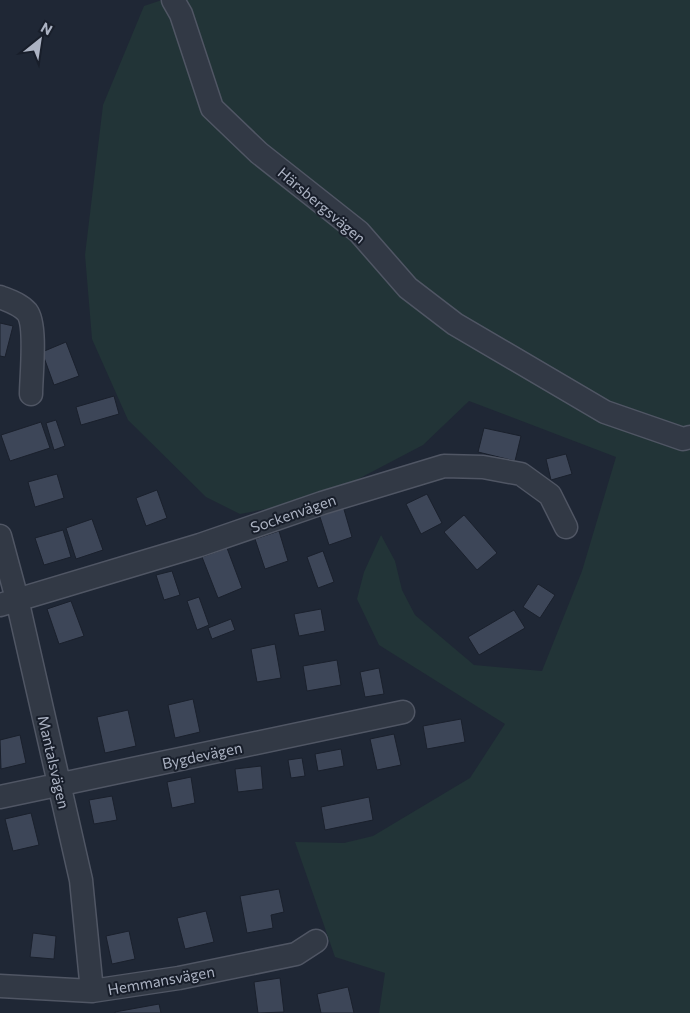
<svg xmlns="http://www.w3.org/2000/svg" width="690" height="1013" viewBox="0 0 690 1013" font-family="Commissioner,sans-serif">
	<rect width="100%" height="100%" fill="#1f2735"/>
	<path fill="#223437" d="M162 0H690V1013H379L385 973 335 957 295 842 344 843 373 836 470 778 505 724 379 645 357 599 364 572 381 535 395 561 402 590 415 615 474 665 542 671 582 571 616 457 469 401 423 445 322 498 240 514 206 497 128 420 92 339 85 255 103 105 144 6Z"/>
	<path fill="#3d4658" stroke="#1a202c" d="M0 323 13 326 5 357 0 356Z
		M66 342 79 376 54 385 42 352Z
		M114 396 119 414 81 425 76 407Z
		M56 420 65 446 54 450 46 423Z
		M41 422 50 448 10 461 1 435Z
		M484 428 521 436 515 461 478 452Z
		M566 454 572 474 551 480 546 459Z
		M57 474 64 498 35 507 28 482Z
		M157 490 167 518 146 526 136 498Z
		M427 494 442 523 421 534 406 504Z
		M343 506 352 537 329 545 319 514Z
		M464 515 497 553 477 570 444 532Z
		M92 519 103 550 76 559 66 528Z
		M63 530 71 557 44 565 35 538Z
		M279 531 288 561 265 569 255 539Z
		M227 548 242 588 218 598 202 557Z
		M323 551 334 582 318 588 307 557Z
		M172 571 180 595 164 600 156 575Z
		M538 584 555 595 540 618 523 607Z
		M199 597 209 625 197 630 187 601Z
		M71 601 84 636 59 644 47 609Z
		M321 609 325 631 299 636 294 614Z
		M514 610 525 628 479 655 468 637Z
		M231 619 235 630 212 639 208 628Z
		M275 644 281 678 257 682 251 649Z
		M337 660 341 685 307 691 303 666Z
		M379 668 384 694 365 697 360 672Z
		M193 699 200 732 175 738 168 705Z
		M128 710 136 746 105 753 97 717Z
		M461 719 465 742 427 749 423 726Z
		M394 734 401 765 377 770 370 739Z
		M20 735 26 763 1 769 0 740Z
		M341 749 344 766 318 771 315 754Z
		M302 758 305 776 291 778 288 760Z
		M261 766 263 789 238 792 235 769Z
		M191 777 195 803 172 808 167 782Z
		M112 796 117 820 94 824 89 800Z
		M369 797 373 820 325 830 321 807Z
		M31 813 39 845 13 851 5 819Z
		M279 889 284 912 271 915 273 928 247 933 240 896Z
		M206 911 214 942 185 949 177 918Z
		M129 931 135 959 112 964 106 936Z
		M33 933 56 936 54 959 30 957Z
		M280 978 284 1012 258 1013 254 982Z
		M348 987 354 1013H321L317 994Z
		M159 1004 161 1013H115V1012Z"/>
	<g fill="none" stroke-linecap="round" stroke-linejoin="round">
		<defs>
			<path id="minor" d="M173 0 181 14 212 108 259 153 359 232 408 288 455 324 605 412 683 439 690 437
				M0 297C10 301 20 304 27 312 37 325 31 377 31 394
				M0 536 17 599 81 880 92 991
				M0 605 200 545 322 503 444 466 483 467 521 474 550 495 566 527
				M0 797 403 712
				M0 986 92 991 179 978 296 954 316 941"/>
		</defs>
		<use href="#minor" stroke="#505664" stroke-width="25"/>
		<use href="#minor" stroke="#323945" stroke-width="22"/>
	</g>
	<g text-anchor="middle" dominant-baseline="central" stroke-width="4" stroke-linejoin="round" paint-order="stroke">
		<g font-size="15" fill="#acb3c3" stroke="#181e2a">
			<text transform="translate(322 205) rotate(40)">Härsbergsvägen</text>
			<text transform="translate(293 513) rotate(-19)">Sockenvägen</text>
			<text transform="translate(202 755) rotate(-12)">Bygdevägen</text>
			<text transform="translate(54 762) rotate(77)">Mantalsvägen</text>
			<text transform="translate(161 980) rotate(-10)">Hemmansvägen</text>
		</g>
	</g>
	<g transform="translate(40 40) rotate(30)" stroke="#181e2a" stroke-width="4" paint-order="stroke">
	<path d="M0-4L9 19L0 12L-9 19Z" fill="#acb3c3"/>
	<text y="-8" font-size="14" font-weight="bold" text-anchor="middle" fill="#acb3c3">N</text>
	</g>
</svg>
